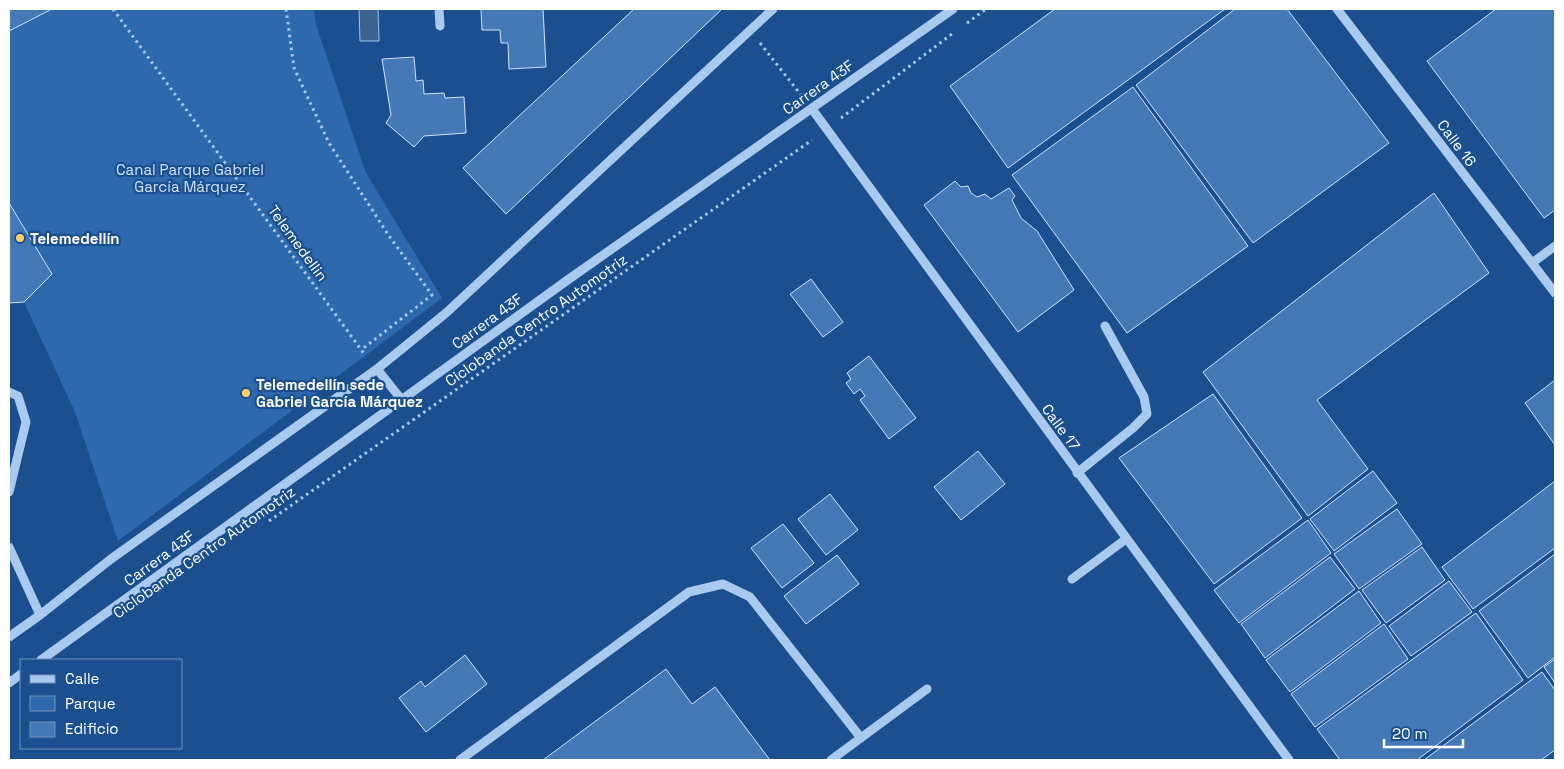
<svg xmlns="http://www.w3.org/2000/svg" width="1564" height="769" viewBox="0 0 1564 769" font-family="'Space Grotesk',sans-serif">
	<rect width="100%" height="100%" fill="#1b4f8f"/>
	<path fill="#2e69ad" d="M50 9H314L316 25 366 173 442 298 118 541 75 412 24 302 52 273 9 203V31L50 10Z"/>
	<path fill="#3c6290" stroke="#9cc4f0" d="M359 9H378L379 41H360Z"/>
	<path fill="#4478b7" stroke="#cfe3fa" d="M9 9H50V10L9 31Z
		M481 9H543L546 67 509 69 508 43H501L500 30H482Z
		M634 9H722L506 214 463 168Z
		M1055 9H1225L1008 168 950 86Z
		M1235 9H1287L1389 143 1253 243 1136 85Z
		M1496 9H1555V210L1544 218 1427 61Z
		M414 57 416 81 423 80 424 94 444 93 445 98 464 97 466 133 424 136 414 147 386 123 391 115 382 59Z
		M1133 87 1248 246 1127 333 1012 175Z
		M955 181 961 187 968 186 971 193 977 197 985 194 991 199 1009 188 1015 196 1012 200 1021 218 1037 231 1074 290 1018 332 924 205Z
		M1434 193 1489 273 1317 400 1368 469 1308 516 1203 372Z
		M9 203 52 274 24 302 9 303Z
		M811 279 843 322 823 337 790 294Z
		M869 356 916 418 889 439 860 400 865 396 860 389 854 394 846 383 851 379 847 373Z
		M1555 380V445L1525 403Z
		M1213 394 1302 518 1214 584 1119 458Z
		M978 451 1005 484 961 520 934 487Z
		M1373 471 1397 503 1334 551 1310 519Z
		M1555 481V548L1473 609 1442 567Z
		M830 494 858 530 826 555 798 519Z
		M1397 509 1422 544 1359 589 1334 554Z
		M1308 520 1331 553 1239 623 1214 590Z
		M783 524 814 563 782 588 751 548Z
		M1422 547 1445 580 1386 623 1362 590Z
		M1555 554V657L1528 678 1479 611Z
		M837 555 859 584 806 624 784 596Z
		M1330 557 1355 589 1265 658 1241 624Z
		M1449 581 1472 612 1411 656 1389 626Z
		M1359 591 1381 623 1290 692 1266 660Z
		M1476 613 1523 680 1417 760H1340L1317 729Z
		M1384 624 1408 659 1315 727 1291 694Z
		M465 655 487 684 426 732 399 698 421 681 425 687Z
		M1555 659V683L1544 667Z
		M666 669 692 704 715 687 770 760H543Z
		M1542 672 1555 690V750L1541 760H1424Z"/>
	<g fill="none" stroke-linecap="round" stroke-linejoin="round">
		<path stroke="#a9c9ee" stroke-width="3" stroke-dasharray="2.5 4" stroke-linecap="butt" d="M113 9 365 355
			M286 9 294 68 329 143 389 236 432 295 361 350
			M967 23 986 9
			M760 43 801 95
			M841 118 952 34
			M269 521 812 140"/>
		<path stroke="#a9c9ee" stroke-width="9" d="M439 9 440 26
			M1337 9 1555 293
			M812 109 1289 760
			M1532 263 1555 246
			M377 369 401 399
			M9 392 18 396 26 422 9 492
			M1077 473 1133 428 1147 414 1144 397 1105 326
			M9 547 40 615
			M1072 579 1126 539
			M9 637 40 615 111 559 377 369 446 313 773 9
			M41 660 569 279 953 9
			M9 683 21 674
			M460 760 689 592 723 584 750 597 861 738
			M831 760 927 689"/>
	</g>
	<g fill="#ffd166" stroke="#1b4f8f" stroke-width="2">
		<circle cx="20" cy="238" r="5"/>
		<circle cx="246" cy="393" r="5"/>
	</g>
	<g text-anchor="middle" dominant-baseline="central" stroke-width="4.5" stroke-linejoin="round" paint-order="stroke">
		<g font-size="15" fill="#fff" stroke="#1b4f8f">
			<text transform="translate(818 87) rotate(-35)">Carrera 43F</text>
			<text transform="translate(1457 143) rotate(53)">Calle 16</text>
			<text transform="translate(298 243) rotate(54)">Telemedellin</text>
			<text transform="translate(536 320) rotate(-35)">Ciclobanda Centro Automotriz</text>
			<text transform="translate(487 321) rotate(-36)">Carrera 43F</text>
			<text transform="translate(1061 427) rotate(54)">Calle 17</text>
			<text transform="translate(204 552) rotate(-35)">Ciclobanda Centro Automotriz</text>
			<text transform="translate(159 558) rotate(-36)">Carrera 43F</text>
		</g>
		<g font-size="15" fill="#cfe3fa" stroke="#1b4f8f">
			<text x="190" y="169">Canal Parque Gabriel<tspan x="190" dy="17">García Márquez</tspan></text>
		</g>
		<g font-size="15" font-weight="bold" fill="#fff" stroke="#1b4f8f" text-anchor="start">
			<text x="30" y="238">Telemedellín</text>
			<text x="256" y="384">Telemedellín sede<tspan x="256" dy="17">Gabriel García Márquez</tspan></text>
		</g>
	</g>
	<rect width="1564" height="769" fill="none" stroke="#ffffff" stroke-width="20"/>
	<rect x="20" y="659" width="162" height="90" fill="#1b4f8f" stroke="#7695bc"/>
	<rect x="30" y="675" width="25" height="8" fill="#a9c9ee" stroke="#7695bc"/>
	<text x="65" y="684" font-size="15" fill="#ffffff">Calle</text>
	<rect x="30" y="696" width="25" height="15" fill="#2e69ad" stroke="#7695bc"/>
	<text x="65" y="709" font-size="15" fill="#ffffff">Parque</text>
	<rect x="30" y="722" width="25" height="15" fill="#4478b7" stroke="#7695bc"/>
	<text x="65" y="734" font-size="15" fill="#ffffff">Edificio</text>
	<path d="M1384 739v8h79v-8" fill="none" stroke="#ffffff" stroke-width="2.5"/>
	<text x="1392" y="739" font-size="15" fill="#ffffff" stroke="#1b4f8f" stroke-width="4" paint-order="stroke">20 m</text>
</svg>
